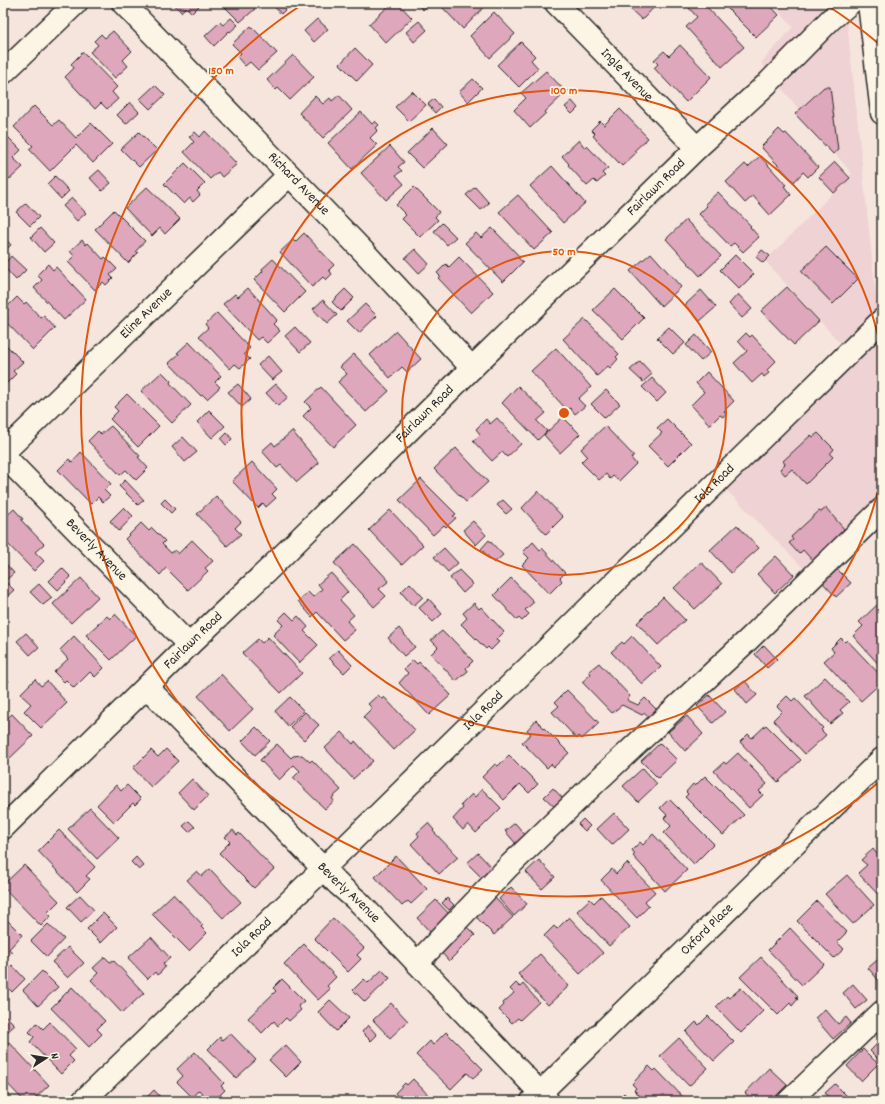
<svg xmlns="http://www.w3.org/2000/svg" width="885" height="1104" viewBox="0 0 885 1104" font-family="Dekko,sans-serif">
	<rect width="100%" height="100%" fill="#f6e5dd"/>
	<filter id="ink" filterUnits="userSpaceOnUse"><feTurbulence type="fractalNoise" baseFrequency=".025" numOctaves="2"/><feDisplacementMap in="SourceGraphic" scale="8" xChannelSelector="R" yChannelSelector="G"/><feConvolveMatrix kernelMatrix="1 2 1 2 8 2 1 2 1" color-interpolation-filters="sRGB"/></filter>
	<g filter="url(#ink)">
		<path fill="#efd2d3" d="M771 3H845L882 353V518L817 582 712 475 841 344 765 261 852 174 761 63 793 27Z"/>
		<path fill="#dea7bc" stroke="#2b2b2b" d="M173 3H200L201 4 192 13 186 7 181 12Z
			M230 3H249L255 9 240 22 225 7Z
			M273 3H292L281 14 272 4Z
			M392 3H398L412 18 386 43 369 24Z
			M416 3H430L423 10Z
			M446 3H484L486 5 463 29 442 7Z
			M624 3H654L656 5 642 20Z
			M694 3H702L706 8 707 7 744 47 722 67 686 27 697 17 689 8Z
			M722 3H768L779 15 756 37Z
			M494 12 515 34 490 58 470 36Z
			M231 18 238 25 230 32 229 31 214 46 205 36 220 22 223 25Z
			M317 19 328 29 314 42 304 31Z
			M419 21 427 30 414 42 406 32Z
			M251 26 277 53 258 70 250 62 245 66 237 57 241 53 232 44Z
			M113 31 132 51 123 60 128 66 115 78 90 52 98 45 94 41 101 34 105 38Z
			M521 42 535 56 531 60 538 68 519 87 497 65Z
			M680 45 711 77 686 102 654 68 658 64 654 60 664 51 669 56Z
			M355 48 372 65 357 81 340 64Z
			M83 52 117 87 112 92 118 99 107 109 101 103 95 109 65 77 74 68 71 64Z
			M293 55 314 77 290 100 278 88 276 90 267 80Z
			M546 71 566 92 545 112 546 113 530 128 514 110 526 98 521 93Z
			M473 79 482 88 468 102 459 92Z
			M155 85 165 95 150 109 140 99Z
			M824 87H830L838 150 833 154 795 114Z
			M412 91 426 105 409 121 395 107Z
			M339 95 352 110 323 138 299 113 315 96 323 104 330 98 332 101Z
			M434 99 441 107 435 113 428 104Z
			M572 101 578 108 572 114 565 107Z
			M130 102 139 112 126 124 117 115Z
			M34 106 53 125 59 120 76 138 91 123 112 144 93 163 76 145 50 171 29 149 33 146 14 127Z
			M620 109 648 138 634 151 636 153 622 166 593 136 595 134 591 130 600 121 604 125Z
			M361 112 372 124 375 121 379 125 376 128 378 130 370 138 377 145 352 169 328 143Z
			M433 128 448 144 422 168 407 153Z
			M779 129 784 134 786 133 818 167 808 177 803 172 794 182 761 147Z
			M205 131 237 164 222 177 218 172 210 179 184 152 194 142 189 137 195 132 200 137Z
			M3 132 21 150 13 158 23 167 10 179 3 171Z
			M139 132 157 150 139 167 121 149Z
			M579 140 585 148 587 146 608 168 602 173 605 176 597 183 594 180 587 186 568 165 569 164 562 156Z
			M390 146 404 162 398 167 402 171 396 175 404 184 386 200 361 173Z
			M760 156 786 185 784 186 791 195 770 215 753 196 745 203 726 182 745 164 748 167Z
			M835 162 850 178 834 193 819 177Z
			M185 163 205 183 197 191 200 195 193 202 190 198 184 204 164 184Z
			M552 166 585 203 563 223 530 186Z
			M99 170 111 183 102 191 90 178Z
			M55 176 69 191 61 199 47 184Z
			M147 187 180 219 165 234 160 228 152 236 125 208Z
			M414 187 439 212 435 217 438 220 420 237 402 219 406 215 396 205Z
			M475 187 489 203 481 210 466 195Z
			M718 192 751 226 750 227 759 237 743 252 734 243 730 246 699 214 707 206 705 204Z
			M518 195 553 233 534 250 499 212Z
			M72 198 86 213 77 221 63 206Z
			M26 203 39 217 30 226 16 212Z
			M114 210 145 241 136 251 138 253 128 263 95 229Z
			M686 220 721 256 700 276 666 239Z
			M442 223 456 237 447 245 434 231Z
			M40 228 54 243 44 252 31 237Z
			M492 228 520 257 518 258 523 262 503 282 465 243 476 233 481 238Z
			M304 233 334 265 329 270 332 274 326 280 323 277 312 287 280 252 293 240 295 242Z
			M3 236 11 245 3 252Z
			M82 240 86 245 88 243 103 259 105 257 117 269 110 275 113 278 106 285 103 282 95 290 68 262 74 256 70 251Z
			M826 247 858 279 833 304 801 271Z
			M415 249 429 264 419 273 405 258Z
			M762 250 770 256 763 263 756 257Z
			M651 253 681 287 661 306 630 271Z
			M735 255 754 274 739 289 720 270Z
			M11 256 26 270 16 280 3 266Z
			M459 257 493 292 471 313 438 278 440 276 437 273 446 264 449 267Z
			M273 259 305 292 285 312 254 280 263 271 262 269Z
			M48 264 53 270 56 267 86 299 64 320 34 288 42 280 37 275Z
			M787 287 819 321 794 345 761 311Z
			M248 288 277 320 273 324 280 331 267 343 261 337 257 340 223 304 235 294 238 297Z
			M345 289 354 298 341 311 332 302Z
			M615 289 644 318 623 339 593 310Z
			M701 290 716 307 700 321 685 305Z
			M738 294 752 309 742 318 729 304Z
			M17 297 24 304 26 302 41 318 44 316 55 328 33 350 5 321 8 319 3 314V311Z
			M323 300 337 315 327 324 313 309Z
			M365 304 377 316 359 333 347 321Z
			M217 313 250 348 244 354 250 359 240 368 235 364 230 369 199 336 208 328 205 324Z
			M585 319 619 354 616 357 618 359 610 368 608 366 597 376 563 339Z
			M295 327 310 343 300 352 285 336Z
			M669 327 685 343 673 354 657 338Z
			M396 331 421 359 407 372 402 367 390 378 370 355Z
			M746 333 750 337 752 335 776 361 767 370 769 373 764 377 762 374 752 383 734 363 747 351 738 341Z
			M696 335 711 352 701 361 686 345Z
			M3 342 23 362 13 371 16 374 4 386Z
			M189 342 221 376 215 382 220 387 207 399 203 395 201 396 169 363 179 354 177 353Z
			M556 348 591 387 578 399 585 406 575 414 570 408 567 410 531 371Z
			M354 354 389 391 366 412 338 382 347 374 340 367Z
			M268 356 282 372 272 380 258 365Z
			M640 361 652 374 643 382 630 370Z
			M162 372 171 381 170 383 191 405 172 423 141 391Z
			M707 372 734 401 724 411 726 413 723 417 720 415 710 425 691 405 704 392 696 383Z
			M652 378 666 393 657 402 642 387Z
			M238 384 251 399 242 407 228 392Z
			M276 384 288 397 278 406 266 393Z
			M518 386 546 413 537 421 547 431 538 440 502 403Z
			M321 387 356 425 333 447 303 416 311 408 305 402Z
			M606 390 620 404 605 418 591 404Z
			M127 394 159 426 138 447 110 419 118 411 114 407Z
			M209 410 225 426 212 438 197 422Z
			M563 417 580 434 560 453 544 435Z
			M497 418 521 444 507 457 502 452 492 461 473 441 480 434 476 429 486 419 490 424Z
			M667 419 691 443 668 466 648 446 662 433 657 428Z
			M111 426 140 456 138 457 148 468 136 480 126 470 120 475 88 441 98 431 101 434Z
			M605 426 634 456 631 458 636 464 619 481 613 476 610 479 606 474 599 480 581 462 587 456 581 449Z
			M292 431 319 463 297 482 281 465 277 468 262 451 272 442 275 446Z
			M227 433 232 439 226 445 221 439Z
			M818 433 834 449 830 454 833 457 806 484 792 469 785 475 780 469 785 464 783 461 811 435 813 437Z
			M183 437 197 452 185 462 172 447Z
			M456 448 488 482 466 502 434 469Z
			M81 452 111 484 104 490 110 496 103 502 98 497 91 504 58 470 69 459 72 462Z
			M252 462 277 489 272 494 276 498 266 507 263 503 258 508 232 481Z
			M421 479 456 514 453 516 456 518 446 527 444 525 433 535 399 500Z
			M125 480 144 500 138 505 119 486Z
			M538 491 563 517 546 534 522 508Z
			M216 496 241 522 235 528 241 534 227 546 197 514Z
			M165 499 175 509 171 513 161 503Z
			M503 500 512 509 506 514 497 505Z
			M124 507 133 516 119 531 110 521Z
			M826 508 844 529 841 532 842 534 813 561 803 550 799 554 789 543 793 540 791 537 819 511 821 512Z
			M14 509 23 519 21 520 44 544 35 552 44 561 34 571 3 539V525L4 524 3 519Z
			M390 510 423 545 402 565 369 530Z
			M473 521 486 535 476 545 463 530Z
			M141 523 149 531 152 528 165 541 162 544 171 553 175 550 178 554 192 540 213 561 205 568 208 571 188 590 166 568 160 575 125 539Z
			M737 525 759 548 731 573 710 550Z
			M489 540 503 555 494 563 481 549Z
			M533 542 540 550 542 548 565 573 560 578 562 581 549 594 522 565 529 558 523 552Z
			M355 544 389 581 379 589 386 596 374 607 334 563Z
			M444 548 458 563 448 572 434 557Z
			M776 556 794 575 775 593 757 574Z
			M3 561 14 573 5 581 14 590 4 599 3 598Z
			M701 562 722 584 695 609 674 588Z
			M835 567 851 583 836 597 821 581Z
			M62 568 71 577 58 590 49 581Z
			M459 570 473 584 463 593 450 578Z
			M331 573 348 592 340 600 354 615 347 621 355 630 343 640 317 612 312 617 298 601 308 592 313 597 322 589 318 584Z
			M81 578 98 597 71 623 53 604Z
			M511 578 534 602 525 610 529 614 522 621 519 618 517 620 494 595Z
			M410 583 423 597 413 606 401 592Z
			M39 584 52 598 43 605 30 592Z
			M663 597 685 620 658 645 637 623Z
			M429 599 442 614 433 622 419 608Z
			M474 603 479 609 481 607 504 632 496 640 499 642 491 650 488 647 486 649 461 624 467 618 463 613Z
			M877 605 882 610V668L853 636 863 626 859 622Z
			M286 612 294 620 298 616 308 627 304 631 318 645 299 663 273 635 283 625 278 620Z
			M115 614 136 636 111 660 86 635 107 616 110 619Z
			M399 628 415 647 404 656 388 638Z
			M442 631 449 638 450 637 473 661 466 668 468 671 456 681 431 654 438 647 431 640Z
			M26 633 39 647 30 655 17 641Z
			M74 636 104 668 95 677 90 672 74 688 66 680 64 682 54 672 68 659 60 650Z
			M632 636 661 667 642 684 611 652 622 642 624 644Z
			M268 637 302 673 281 693 242 653 258 639 262 643Z
			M841 638 845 642 847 640 882 677V682L861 701 824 661 834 652 831 648Z
			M764 645 777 659 767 668 755 654Z
			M338 650 352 665 344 673 329 658Z
			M413 660 417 664 419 662 451 695 429 715 399 683 408 673 404 669Z
			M599 663 630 696 627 700 638 705 645 698 660 713 652 720 645 713 642 715 622 705 612 713 582 682 591 674 589 671Z
			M221 674 253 709 230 731 198 696Z
			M3 675 9 681 3 686Z
			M825 677 849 702 840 710 843 713 830 724 805 696Z
			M35 679 41 686 47 681 67 703 41 728 24 711 31 704 20 694Z
			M745 681 757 695 747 704 735 689Z
			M567 690 599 723 582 739 579 736 577 739 552 712 559 706 555 702Z
			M378 695 382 699 384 697 415 730 394 750 363 717 372 708 368 704Z
			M709 695 725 712 713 723 697 706Z
			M787 696 792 701 795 698 823 728 821 730 826 735 805 754 773 720 782 711 777 706Z
			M290 697 304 711 288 726 275 711Z
			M305 712 319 725 304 740 290 727Z
			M12 714 33 736 8 760 3 755V722Z
			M687 716 703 734 685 751 668 732Z
			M536 720 569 753 554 767 551 764 547 768 522 742 531 734 527 730Z
			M766 725 801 760 778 782 740 742 748 734 752 738Z
			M256 727 270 741 255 755 242 741Z
			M342 732 353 744 355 741 373 761 353 779 325 748Z
			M660 743 677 760 658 778 641 761Z
			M277 744 291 758 293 756 302 755 310 762 312 760 341 790 332 798 334 801 325 809 293 778 300 771 294 765 279 780 260 760Z
			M166 749 178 761 151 787 133 768 151 750 158 757Z
			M738 753 767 784 759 791 763 795 749 808 714 771 724 762 726 764Z
			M509 755 538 784 529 793 520 784 504 800 482 777 495 764 498 766Z
			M643 768 657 784 638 802 623 786Z
			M705 776 744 815 723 835 685 797 688 794 686 792 693 784 695 786Z
			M192 779 208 796 194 810 178 793Z
			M116 785 121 791 127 785 141 799 135 805 133 803 114 822 97 805Z
			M553 788 567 803 559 811 544 797Z
			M482 789 501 808 476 833 468 824 463 830 453 819 463 808 461 805 472 794 475 797Z
			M669 799 714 844 694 864 664 833 671 826 664 818 667 815 660 808Z
			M90 808 119 838 97 859 68 829Z
			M614 813 629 829 612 845 597 829Z
			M583 819 590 826 585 831 578 824Z
			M189 821 195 827 189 832 183 826Z
			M428 823 434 830 433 831 458 857 439 874 411 844 419 836 417 833Z
			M515 823 527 837 517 845 505 831Z
			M59 830 95 867 86 876 90 879 77 892 38 851Z
			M233 830 237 835 239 833 274 869 254 888 219 853 230 842 225 837Z
			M653 834 687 870 665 891 633 856 635 854 632 850 640 842 643 845Z
			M873 849 877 854 880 851 882 854V899L858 873 867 865 861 860Z
			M478 853 493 869 483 879 467 863Z
			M396 856 427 889 411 904 408 901 402 906 375 877Z
			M136 857 144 866 139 870 131 862Z
			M539 860 555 877 542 889 526 872Z
			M627 863 655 892 645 901 649 906 637 918 601 880 612 869 616 874Z
			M24 865 59 901 47 913 51 916 41 926 3 887V885Z
			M210 869 241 902 223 918 187 880 197 871 202 876Z
			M847 875 874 905 853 924 825 894Z
			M511 887 527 904 514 916 499 899Z
			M173 894 203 925 201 927 207 933 189 951 152 914Z
			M80 895 94 910 81 922 67 907Z
			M601 896 630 927 609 946 577 911 590 899 594 903Z
			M447 898 454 905 449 910 442 903Z
			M495 898 513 917 494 935 476 917Z
			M436 900 452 917 433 935 417 918Z
			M817 901 847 932 837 942 844 949 834 958 797 921Z
			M103 913 117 927 101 943 87 929Z
			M3 916 22 935 9 949 12 952 4 960 3 958Z
			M569 917 603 953 580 974 544 936 554 926 557 929Z
			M333 918 364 948 357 955 361 959 348 972 314 938Z
			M48 924 64 939 47 957 31 941Z
			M466 926 475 935 449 961 441 952Z
			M790 928 824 964 802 985 768 950Z
			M151 937 170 958 163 964 165 967 161 972 157 975 155 972 148 979 128 958Z
			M304 944 336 977 327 986 330 989 318 1000 284 964Z
			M68 947 84 963 68 978 52 962Z
			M540 954 569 986 548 1005 518 974Z
			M882 956V981L880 982 868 968Z
			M105 957 110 962 113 960 144 993 122 1013 91 980 98 973 93 968Z
			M761 957 798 996 796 997 798 999 792 1006 790 1003 778 1015 740 977Z
			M12 965 25 979 12 992 3 982V974Z
			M382 970 390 978 365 1002 353 990 364 979 368 983Z
			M42 971 58 987 38 1006 23 990Z
			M282 979 304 1001 298 1006 301 1010 289 1021 286 1018 278 1026 274 1021 262 1033 248 1018 276 991 273 988Z
			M516 983 520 987 523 984 539 1002 520 1020 518 1018 512 1023 499 1010 504 1005 503 1003 514 993 510 989Z
			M853 984 867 1000 856 1009 843 993Z
			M72 987 105 1021 97 1029 102 1034 89 1047 51 1008Z
			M741 988 763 1011 741 1033 716 1007 727 996 729 998Z
			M330 1000 349 1018 336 1031 318 1012Z
			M391 1003 408 1021 390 1038 373 1020Z
			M825 1009 838 1024 846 1017 851 1023 833 1039 815 1018Z
			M3 1013 15 1025 6 1033 3 1030Z
			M708 1016 734 1042 714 1061 686 1032 696 1022 699 1025Z
			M50 1022 76 1049 69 1056 74 1061 61 1074 30 1042 34 1037 29 1032 37 1023 43 1029Z
			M368 1025 377 1035 371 1041 362 1032Z
			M446 1032 483 1069 473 1078 467 1073 451 1089 416 1055 430 1041 433 1045Z
			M230 1033 256 1060 236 1078 208 1049 220 1037 222 1040Z
			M679 1038 708 1068 689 1086 660 1056Z
			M882 1039V1063L870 1051Z
			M9 1042 49 1085 32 1101H24L3 1079V1047Z
			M285 1045 301 1062 286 1077 269 1060Z
			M863 1049 878 1064 861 1081 847 1066Z
			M195 1052 224 1083 221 1086 225 1090 214 1101H209L199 1090 192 1097 177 1082 183 1076 177 1069Z
			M649 1066 654 1071 656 1069 687 1101H645L634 1090 636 1088 632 1084Z
			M769 1068 787 1085 771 1101H754L745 1093Z
			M413 1079 434 1101H394L398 1097 395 1093 405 1083 407 1085Z
			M835 1084 850 1099 848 1101H832L825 1093Z
			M154 1090 164 1101H143Z
			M624 1093 631 1101H616Z"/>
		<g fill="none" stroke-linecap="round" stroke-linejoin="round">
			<defs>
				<g id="minor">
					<path id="s1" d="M123 3 365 253 472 368"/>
					<path id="s2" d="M556 3 697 148"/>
					<path id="s3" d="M3 453 289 175"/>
					<path id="s4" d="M3 455 189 645"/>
					<path id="s5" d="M147 687 339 885 360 903 548 1101"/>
					<path id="s6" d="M3 828 189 645 270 568 472 368 697 148 769 82 830 20 850 3"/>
					<path d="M417 963 509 866 596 782 749 639 882 509"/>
					<path id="s7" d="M83 1101 323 869 882 320"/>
					<path id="s8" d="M532 1101 882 759"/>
					<path d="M789 1101 882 1012"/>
				</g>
				<path id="major" d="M869 3 882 113
					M3 73 76 3"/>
			</defs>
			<use href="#minor" stroke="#2b2b2b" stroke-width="25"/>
			<use href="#major" stroke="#2b2b2b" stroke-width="25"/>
			<use href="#minor" stroke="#fcf5e5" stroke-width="22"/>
			<use href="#major" stroke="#fcf5e5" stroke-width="22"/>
		</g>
	</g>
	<g fill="none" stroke="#df570e" stroke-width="2">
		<circle cx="564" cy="413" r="162"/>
		<path d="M882 472A323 323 0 1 1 882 354"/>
		<path d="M879 782A485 485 0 1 1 303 4M825 4A485 485 0 0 1 879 44"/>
	</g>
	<g text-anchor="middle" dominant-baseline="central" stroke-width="3.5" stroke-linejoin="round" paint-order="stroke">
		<g font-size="14" fill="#2b2b2b" stroke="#fcf5e5">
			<text stroke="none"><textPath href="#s2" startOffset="101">Ingle Avenue</textPath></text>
			<text stroke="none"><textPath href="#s1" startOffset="252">Richard Avenue</textPath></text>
			<text stroke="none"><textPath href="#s6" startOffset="915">Fairlawn Road</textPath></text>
			<text stroke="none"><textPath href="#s3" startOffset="200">Eline Avenue</textPath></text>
			<text stroke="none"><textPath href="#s6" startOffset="591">Fairlawn Road</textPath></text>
			<text stroke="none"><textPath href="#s7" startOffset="883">Iola Road</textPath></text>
			<text stroke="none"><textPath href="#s4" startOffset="133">Beverly Avenue</textPath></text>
			<text stroke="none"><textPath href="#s6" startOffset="267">Fairlawn Road</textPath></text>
			<text stroke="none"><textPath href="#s7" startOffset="559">Iola Road</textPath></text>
			<text stroke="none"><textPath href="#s5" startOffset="288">Beverly Avenue</textPath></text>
			<text stroke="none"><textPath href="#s8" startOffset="245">Oxford Place</textPath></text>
			<text stroke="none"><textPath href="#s7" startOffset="235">Iola Road</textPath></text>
		</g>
	</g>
	<circle cx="564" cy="413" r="6" fill="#df570e" stroke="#fcf5e5" stroke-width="2"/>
	<g font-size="12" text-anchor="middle" font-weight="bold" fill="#df570e" stroke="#fcf5e5" stroke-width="3.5" stroke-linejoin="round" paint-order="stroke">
		<text x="221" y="74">150 m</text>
		<text x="564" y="94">100 m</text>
		<text x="564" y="255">50 m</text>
	</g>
	<rect width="885" height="1104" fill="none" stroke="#fcf5e5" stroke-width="16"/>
	<rect x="8" y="8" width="869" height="1088" fill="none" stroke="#2b2b2b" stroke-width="1.5" filter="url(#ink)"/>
	<g transform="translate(46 1058) rotate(78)" stroke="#fcf5e5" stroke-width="3" paint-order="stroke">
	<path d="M0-3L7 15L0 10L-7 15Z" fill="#2b2b2b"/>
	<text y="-6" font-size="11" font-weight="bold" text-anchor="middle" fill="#2b2b2b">N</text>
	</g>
</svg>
